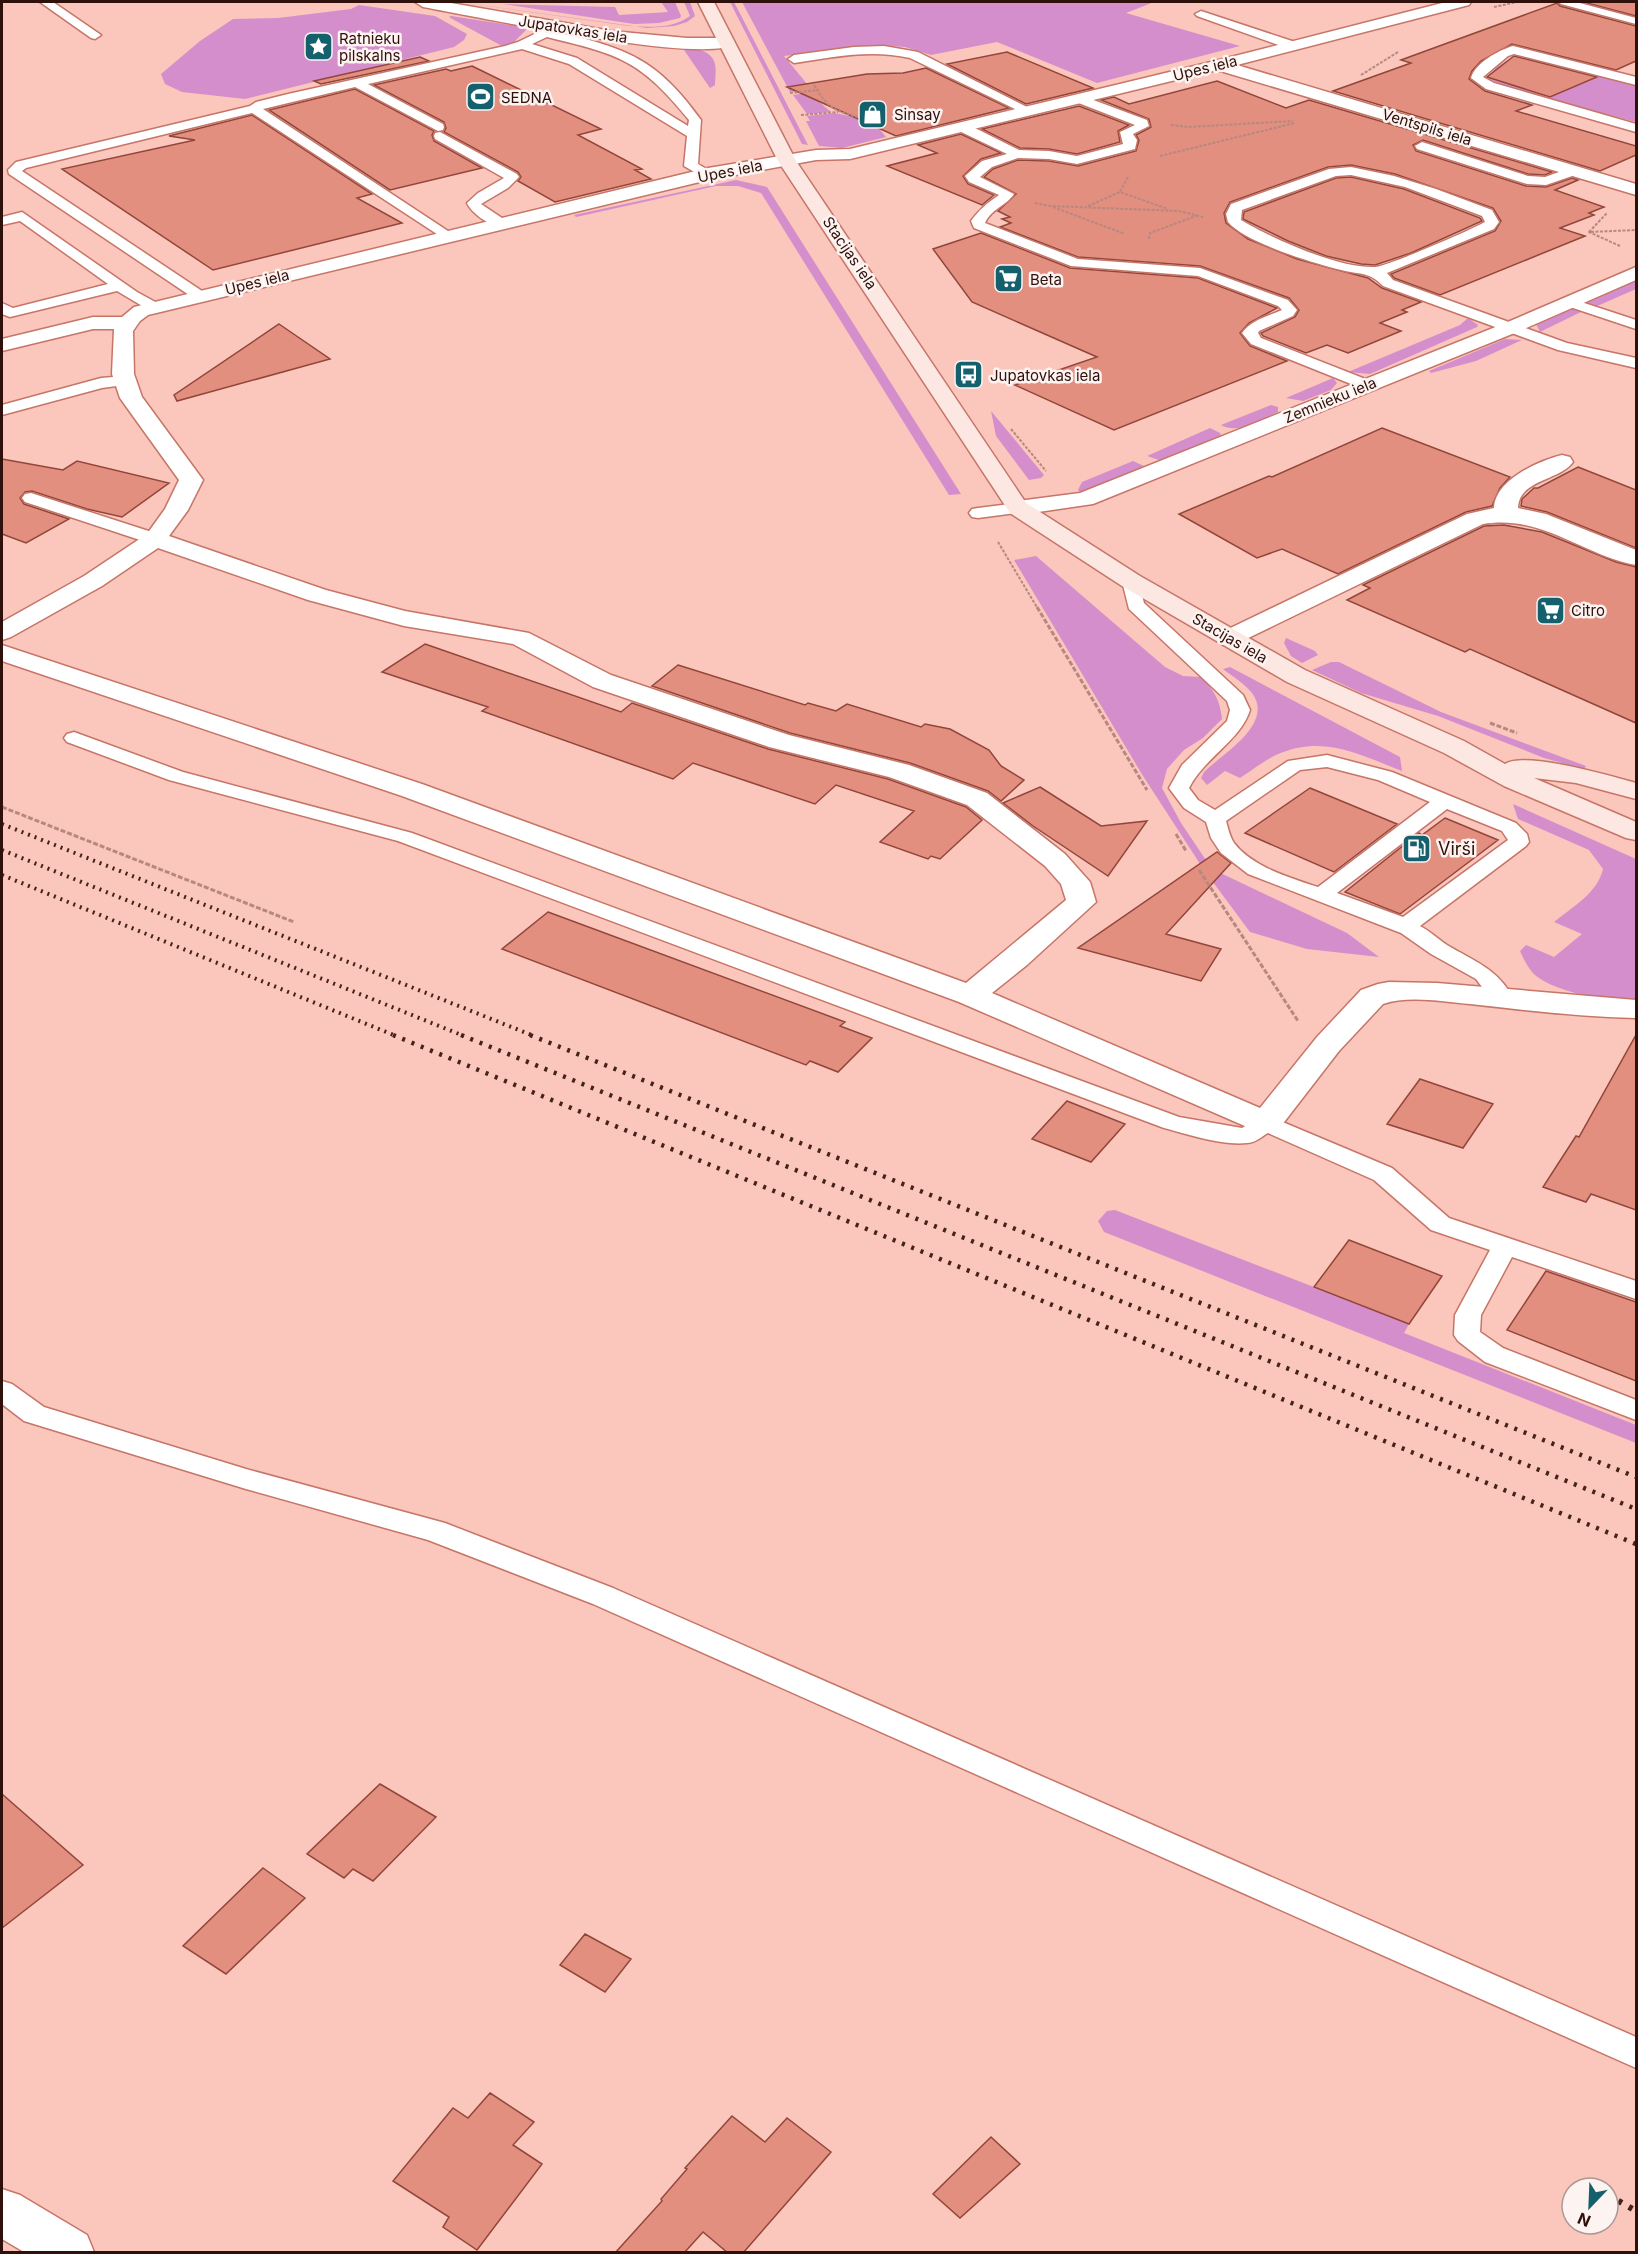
<svg xmlns="http://www.w3.org/2000/svg" width="1638" height="2254" viewBox="0 0 1638 2254" font-family="Inter,sans-serif">
	<rect width="100%" height="100%" fill="#fbc6bc"/>
	<path fill="#d58ecc" d="M459 2 629 26C651 27 672 29 690 16L684 2H690L695 16 687 22 674 26 647 28Z
		M661 2H675L681 16 680 18 659 23 634 24 503 4 615 7 619 15 668 12Z
		M730 2H734L808 145 802 144Z
		M742 2H1154L1126 13 1240 46 1097 83 997 42 931 55 905 47 878 45 784 56 812 90 790 92Z
		M359 5 435 16 467 34 464 40 454 47 245 99 182 92 165 84 161 74 200 41 233 19 278 18 351 9Z
		M451 16 524 27 526 30 514 42 502 46 454 20 449 17Z
		M666 45C679 46 708 46 714 61 717 68 715 78 715 85L710 88 684 50Z
		M1520 55 1636 84V122L1514 90 1489 79C1493 66 1508 60 1520 55Z
		M816 92 818 101 831 112 807 114 793 95Z
		M835 113 873 121 886 137 842 148 819 146 806 121H810L807 116Z
		M736 180 767 187 961 494 949 495 761 193 738 186H716L576 217 574 215Z
		M1636 280V289L1595 307 1587 304V302Z
		M1570 308 1583 311 1540 332 1536 324 1540 321Z
		M1468 318 1478 325 1477 327 1370 374 1348 372 1460 325Z
		M1505 339 1522 340 1476 361 1431 373 1429 371Z
		M1333 378 1337 383 1331 390 1303 401 1286 398Z
		M1271 405 1278 407V412C1261 419 1239 435 1221 425Z
		M991 411 1044 475 1041 478 1029 480 996 436Z
		M1210 428 1220 433 1221 436 1167 459 1159 460 1147 456Z
		M1133 461 1144 466 1141 469 1081 493 1078 490 1082 482Z
		M1036 556 1165 667 1183 676 1201 677C1214 690 1220 700 1222 719L1203 738 1184 750 1167 769 1162 788 1181 823 1212 869 1347 933 1379 957 1307 949 1250 932 1204 870 1143 776 1014 560Z
		M1286 638 1315 651 1318 655 1302 663 1291 656 1284 643Z
		M1331 662H1339L1441 712 1586 766 1584 769 1544 758 1438 716 1361 693 1312 670Z
		M1230 667 1400 757 1402 771C1358 754 1323 734 1276 755 1264 761 1252 770 1240 778L1225 771 1207 785 1201 778 1204 772C1222 754 1275 724 1252 693 1245 684 1232 676 1223 669Z
		M1513 804 1636 859V1003C1610 1002 1550 992 1532 972 1527 966 1523 958 1520 951L1526 945 1554 957 1582 934 1554 922C1572 907 1597 894 1603 869L1589 850 1518 819Z
		M1115 1210 1409 1324 1404 1333 1636 1425V1443L1104 1232 1098 1221 1107 1211Z"/>
	<path fill="#e28f80" stroke="#92463a" stroke-width="1.5" d="M1583 2H1636V16Z
		M1557 3 1560 6 1636 26V61L1616 70 1512 44 1481 61 1472 71 1469 79 1485 91 1532 105 1516 111 1636 146V155L1600 171 1333 91 1411 63 1401 60Z
		M1007 52 1093 88 1026 104 947 64Z
		M1514 56 1597 77 1550 97 1487 77Z
		M420 57 429 61 321 84 314 81Z
		M472 66 601 129 578 135 642 169 635 170 651 179 555 202 518 181 521 177 518 172 444 132 446 128 444 122 374 85 446 69 451 71Z
		M926 68 1009 108 896 136 787 87 867 74 903 73Z
		M1217 81 1286 108 1309 100 1552 172 1545 175 1528 174 1423 140 1413 145 1416 151 1526 186 1546 187 1572 178 1578 180 1555 190 1604 207 1589 213 1594 215 1560 228 1585 236 1440 295 1394 278 1391 274 1495 231 1501 221 1493 208 1395 174 1351 165 1328 167 1230 202 1224 213 1226 223 1248 239 1297 259 1368 278 1382 288 1421 302 1402 310 1407 312 1380 323 1401 331 1348 353 1327 345 1306 353 1263 336 1261 333 1295 317 1299 310 1289 298 1200 266 1078 257 1000 227 1011 223 1002 219 1010 217 998 211 1016 194 984 177 993 169 1018 160 1049 161 1078 166 1136 151 1139 140 1136 135 1151 127 1149 119 1101 100 1114 97 1129 104Z
		M355 89 434 131 432 135 434 141 482 168 390 190 269 110Z
		M1079 106 1129 125 1118 131 1120 142 1077 154 1049 149 1020 148 982 129Z
		M252 115 372 194 357 198 402 223 213 270 62 169 195 140 169 136Z
		M961 134 1001 153 981 159 963 176 968 184 994 195 982 205 887 166 937 153 918 145Z
		M1351 177 1404 189 1480 218 1482 221 1411 253 1375 265 1361 264 1326 256 1288 241 1243 219 1244 212 1336 178Z
		M981 233 1070 268 1198 278 1277 308 1249 323 1240 333 1250 346 1287 361 1114 430 1015 385 1097 357 972 302 933 249Z
		M279 324 330 359 177 401 174 395Z
		M1382 428 1510 477 1500 488 1492 506 1466 512 1338 574 1282 549 1257 558 1179 514 1269 476 1272 477Z
		M2 459 63 470 77 461 169 483 122 517 87 509 32 491 25 492 20 498 24 504 69 519 26 543 2 534Z
		M1578 467 1636 490V548L1547 512 1521 506 1522 499 1534 488H1538Z
		M1504 525 1542 532 1616 562 1636 567V723L1470 649 1465 652 1347 600 1370 588 1363 585 1484 526Z
		M425 644 621 712 632 703 768 749 888 779 966 807 982 820 940 859 931 856 928 859 880 842 914 811 836 785 815 804 693 763 673 779 482 711 488 707 382 672Z
		M678 665 805 705 808 703 836 711 847 704 921 727 925 724 950 729 989 750 1001 766 1024 780 1001 801 988 791 910 763 790 733 652 686Z
		M1040 787 1101 826 1147 821 1108 876 1033 826 1003 803Z
		M1310 788 1397 824 1334 872 1245 833Z
		M1445 818 1498 840 1400 914 1345 892 1419 833 1422 835Z
		M1217 852 1231 863 1166 934 1221 949 1201 981 1078 948Z
		M548 912 845 1022 840 1026 872 1038 838 1072 810 1061 806 1065 502 949Z
		M1636 1035V1210L1591 1194 1586 1202 1543 1187 1576 1136 1579 1137Z
		M1420 1079 1493 1104 1463 1148 1387 1124Z
		M1067 1101 1125 1124 1091 1162 1032 1139Z
		M1349 1240 1442 1276 1409 1324 1314 1287Z
		M1546 1271 1636 1302V1381L1507 1330Z
		M380 1784 436 1817 373 1881 353 1869 344 1878 307 1854Z
		M2 1794 83 1865 2 1928Z
		M263 1868 305 1898 226 1974 183 1946Z
		M585 1934 631 1959 605 1992 560 1965Z
		M490 2093 534 2122 513 2145 542 2164 477 2250 443 2227 449 2217 393 2181 453 2108 468 2118Z
		M732 2116 765 2142 787 2118 831 2152 743 2253H728L703 2232 684 2253H615L662 2201 661 2199 687 2169 685 2168Z
		M991 2137 1020 2164 960 2218 933 2194Z"/>
	<g fill="none" stroke-linecap="round" stroke-linejoin="round">
		<defs>
			<path id="lane" d="M40 2H53L101 35 95 39 91 38Z
				M1559 2H1576L1636 18V24L1561 4Z
				M1201 11 1295 42 1297 45 1291 49 1287 48 1197 16 1195 14Z
				M557 23 563 27 556 32C627 48 657 59 701 120L698 164 715 174 713 177H703L684 166 687 136 569 64 522 49 368 84 443 124 444 127 443 130 438 131 355 87 263 109 451 233 453 236 451 239 446 240 252 113 26 168 22 171 205 293 207 296 200 300 195 299 9 174 8 170 16 162 250 106 256 102 288 94 505 46 518 42ZM547 37C620 55 639 59 689 120L688 126 577 58 532 44Z
				M884 46 918 52 1033 110 1027 114 1023 113 910 58C871 49 833 57 794 63L788 59 794 55 854 47Z
				M1513 46 1636 77V85L1514 54 1508 56 1483 77 1494 83 1636 124V132L1486 89 1471 78C1475 63 1499 50 1513 46Z
				M1080 95 1147 120 1149 126 1133 134 1137 140 1135 149 1077 164 1049 159 1018 158 992 167 980 177 1014 194C1006 206 991 209 985 223L1078 259 1200 268 1288 300 1297 310 1293 316 1259 331 1258 333 1261 338 1373 382 1375 385 1373 388H1361L1251 344 1242 333C1251 320 1268 316 1282 310L1278 306 1198 276 1071 266 974 228 971 221C979 210 987 203 999 195L969 182 965 176 982 161 1007 154 957 130 956 127 957 124H967L1019 150 1049 151 1077 156 1123 144 1120 132 1135 125 1076 102 1074 99 1076 96Z
				M440 132 517 174 519 177 508 188 481 204 505 220 507 223 505 226C493 229 472 214 467 203L478 193 504 178 435 139 434 136 435 133Z
				M1422 142 1528 176 1545 177 1573 167 1580 171 1578 174 1546 185 1527 184 1417 149 1415 146Z
				M1351 167 1394 176 1436 189 1492 210 1499 222 1494 229 1387 273 1393 280 1567 343 1636 358V368L1558 350 1383 286C1369 271 1360 275 1341 270 1313 263 1246 243 1228 222L1226 214 1231 204 1329 169ZM1351 175 1405 187 1482 216 1485 222C1473 229 1386 267 1375 267 1340 269 1271 238 1241 220L1242 210 1336 176Z
				M22 212 137 292 159 304 161 307 159 310H149L117 291 10 317 2 314V303L13 308 108 284 20 221 2 225V217Z
				M1569 298 1636 320V329L1564 305 1562 302Z
				M125 376 133 381 131 384 102 388 2 415V405L101 378Z
				M31 493 161 535 164 539 161 543H149L25 502 22 498 25 494Z
				M1018 503 1024 504 1027 508 1024 512 978 518 972 517 969 513 972 509 978 508Z
				M1131 576 1137 577 1144 603 1243 695 1250 710C1240 741 1205 757 1189 788L1198 800 1215 810 1288 761 1327 755 1392 772 1516 823 1527 834 1529 842 1526 846 1420 926C1430 931 1438 939 1447 945 1474 961 1498 969 1513 998L1510 1003 1502 1005 1494 1003 1476 979 1431 954 1401 933 1248 874 1221 853 1211 838 1206 822 1184 808 1169 788 1182 765 1227 721 1230 710 1227 701 1129 609 1122 581 1125 577ZM1327 767 1378 780 1430 802 1318 887C1291 878 1252 867 1234 843 1230 837 1228 828 1226 821L1300 770ZM1447 809 1502 831 1508 840 1403 917 1337 893Z
				M74 732 183 772 412 833 1179 1117 1242 1128 1258 1118 1266 1115 1392 1168 1449 1218 1636 1281V1299L1512 1257 1481 1315 1480 1332 1503 1348 1636 1400V1420L1485 1362 1458 1341 1454 1335 1455 1315 1490 1250 1431 1230 1374 1180 1268 1133C1261 1137 1255 1143 1247 1143 1223 1146 1187 1134 1164 1128L398 841 169 780 67 742 64 738 67 734Z
				M2 1381 12 1384 44 1407 246 1469 445 1523 613 1588 1636 2037V2068L593 1604 428 1540 246 1489 24 1421 2 1404Z"/>
			<path id="street" d="M415 2H445L611 31 687 38H725L733 43C715 67 462 14 423 7Z
				M1446 2H1471L1469 5 1237 65 1636 184V195L1217 70 850 159 816 160 708 180 148 315 140 321 133 331 134 374 142 397 203 480 188 510 169 536 326 590 405 611 529 633 611 675 789 735 909 765 987 793 1065 854 1090 882 1096 902 1027 965 992 993 1260 1108 1317 1037 1361 990 1378 984 1389 982 1437 983 1636 1000V1018C1581 1017 1525 1010 1470 1004 1444 1002 1409 995 1383 1004L1339 1051 1278 1130 1266 1133 1254 1130 959 1002 402 796 2 661V645L422 784 966 983 1066 900 1061 884 1045 866 967 805 889 777 769 747 593 687 513 644 404 626 308 600 158 548 102 586 11 637 2 640V622L84 576 147 534 165 509 179 480 120 398 112 374 114 329H93L2 351V339L93 317H122L134 307 708 168 816 150 850 149 1215 61Z
				M1636 267V280L1517 332 1093 504 1018 515 1010 513 1006 508 1010 503 1018 501 1080 493 1503 324Z
				M1562 455 1570 457 1573 462C1560 481 1519 479 1518 508L1546 514 1636 550V565C1582 555 1542 514 1483 524L1238 643 1229 646 1220 643 1216 638 1220 633 1467 514 1494 508C1495 480 1538 461 1562 455Z
				M2 2189 20 2195 87 2235 94 2252H24L2 2239Z"/>
			<path id="secondary" d="M698 2H714L796 161 1026 503 1140 576 1305 670 1464 741 1505 764C1526 751 1611 776 1636 783V799L1576 783 1534 778 1636 822V840L1626 838 1504 786 1444 753 1287 682 1122 586 1010 513 778 161Z"/>
		</defs>
		<use href="#lane" stroke="#c67567" stroke-width="3"/>
		<use href="#street" stroke="#c67567" stroke-width="3"/>
		<use href="#secondary" stroke="#c67567" stroke-width="3"/>
		<path stroke="#b68880" stroke-width="2" stroke-dasharray="3 1.5" stroke-linecap="butt" d="M1494 7 1517 2
			M1361 75 1398 52
			M814 85C828 109 835 111 861 118
			M790 93 819 90
			M801 115 838 112
			M1171 125 1188 127 1293 121
			M1160 156 1295 123
			M1128 177 1120 192 1168 209
			M1035 203 1050 206 1179 211 1203 217
			M1088 206 1120 192
			M1053 207 1125 234
			M1589 232 1607 213
			M1149 239 1150 233 1196 216
			M1620 246 1589 232 1636 230
			M1011 429 1046 471
			M998 542 1038 609"/>
		<path stroke="#b68880" stroke-width="3" stroke-dasharray="5 2" stroke-linecap="butt" d="M1037 607 1147 790
			M1490 723 1517 733
			M2 807 294 922
			M1176 834 1186 851
			M1199 870 1298 1021"/>
		<use href="#lane" fill="#fff" fill-rule="evenodd"/>
		<use href="#street" fill="#fff" fill-rule="evenodd"/>
		<use href="#secondary" fill="#fde7e2" fill-rule="evenodd"/>
		<path stroke="#44231d" stroke-width="4" stroke-dasharray="2 5" stroke-linecap="butt" d="M2 824 534 1036
			M2 850 464 1036
			M2 875 396 1036"/>
		<path stroke="#44231d" stroke-width="4.5" stroke-dasharray="3 7" stroke-linecap="butt" d="M393 1035 1636 1544
			M461 1035 1636 1509
			M530 1035 1636 1477"/>
		<path stroke="#44231d" stroke-width="6" stroke-dasharray="4 8" stroke-linecap="butt" d="M1584 2182 1595 2188
			M1608 2195 1636 2211"/>
	</g>
	<defs>
		<symbol id="sight-square" viewBox="-11 -11 22 22"><rect x="-9" y="-9" width="18" height="18" rx="4" fill="#14606c" stroke="#fdf3f1"/><path d="M0-6L1.8-2.2L6-1.7L2.9 1.2L3.7 5.4L0 3.3L-3.7 5.4L-2.9 1.2L-6-1.7L-1.8-2.2Z" fill="#fff"/></symbol>
		<symbol id="stadium-square" viewBox="-11 -11 22 22"><rect x="-9" y="-9" width="18" height="18" rx="4" fill="#14606c" stroke="#fdf3f1"/><path d="M0-5a6.5 5 0 1 0 0 10a6.5 5 0 1 0 0-10ZM-3.5-1.8h7v3.6h-7Z" fill="#fff"/></symbol>
		<symbol id="shop-square" viewBox="-11 -11 22 22"><rect x="-9" y="-9" width="18" height="18" rx="4" fill="#14606c" stroke="#fdf3f1"/><path d="M-5-2.5h2.3a2.7 3.5 0 0 1 5.4 0H5L5.5 6h-11ZM-1.5-2.5h3a1.5 2.3 0 0 0-3 0Z" fill="#fff"/></symbol>
		<symbol id="supermarket-square" viewBox="-11 -11 22 22"><rect x="-9" y="-9" width="18" height="18" rx="4" fill="#14606c" stroke="#fdf3f1"/><path d="M-6-5.5h2.5l.6 2H6L4.5 2H-2.5L-4.4-4H-6ZM-1.5 3.2a1.3 1.3 0 1 0 .1 0ZM3 3.2a1.3 1.3 0 1 0 .1 0Z" fill="#fff"/></symbol>
		<symbol id="bus-square" viewBox="-11 -11 22 22"><rect x="-9" y="-9" width="18" height="18" rx="4" fill="#14606c" stroke="#fdf3f1"/><path d="M-5-6H5V4H4V6H2V4H-2V6H-4V4H-5ZM-3.5-4V0h7V-4ZM-3.5 1.2v1.5H-2V1.2ZM2 1.2v1.5H3.5V1.2Z" fill="#fff"/></symbol>
		<symbol id="fuel-square" viewBox="-11 -11 22 22"><rect x="-9" y="-9" width="18" height="18" rx="4" fill="#14606c" stroke="#fdf3f1"/><path d="M-5.5-6h7V0h2V4h1.3V-2.5L3-4.5l.8-.8L6-3V5H2.5V1h-1V6h-7ZM-4.2-4.7v3.2H.2V-4.7Z" fill="#fff"/></symbol>
	</defs>
	<g fill-rule="evenodd">
		<use href="#sight-square" x="302" y="30" width="33" height="33"/>
		<use href="#stadium-square" x="464" y="80" width="33" height="33"/>
		<use href="#shop-square" x="856" y="98" width="33" height="33"/>
		<use href="#supermarket-square" x="992" y="262" width="33" height="33"/>
		<use href="#bus-square" x="952" y="358" width="33" height="33"/>
		<use href="#supermarket-square" x="1534" y="594" width="33" height="33"/>
		<use href="#fuel-square" x="1400" y="832" width="33" height="33"/>
	</g>
	<g text-anchor="middle" dominant-baseline="central" stroke-width="5" stroke-linejoin="round" paint-order="stroke">
		<g font-size="15" fill="#2f100b" stroke="#fdf3f1">
			<text transform="translate(573 29) rotate(9)">Jupatovkas iela</text>
			<text transform="translate(1205 68) rotate(-14)">Upes iela</text>
			<text transform="translate(1427 127) rotate(17)">Ventspils iela</text>
			<text transform="translate(730 171) rotate(-11)">Upes iela</text>
			<text transform="translate(850 253) rotate(56)">Stacijas iela</text>
			<text transform="translate(257 282) rotate(-14)">Upes iela</text>
			<text transform="translate(1330 400) rotate(-22)">Zemnieku iela</text>
			<text transform="translate(1230 638) rotate(30)">Stacijas iela</text>
		</g>
		<g font-size="15" fill="#2f100b" stroke="#fdf3f1" text-anchor="start">
			<text x="339" y="38">Ratnieku<tspan x="339" dy="17">pilskalns</tspan></text>
			<text x="501" y="97">SEDNA</text>
			<text x="894" y="114">Sinsay</text>
			<text x="1030" y="279">Beta</text>
			<text x="990" y="375">Jupatovkas iela</text>
			<text x="1571" y="610">Citro</text>
		</g>
		<g font-size="18" fill="#2f100b" stroke="#fdf3f1" text-anchor="start">
			<text x="1438" y="848">Virši</text>
		</g>
	</g>
	<rect width="1638" height="2254" fill="none" stroke="#2f100b" stroke-width="6"/>
	<g transform="translate(1590 2206) rotate(203)"><circle r="28" fill="#fdf3f1" stroke="#ab9895" stroke-width="1.5"/>
	<path d="M0-4.5L10 22L0 15L-10 22Z" fill="#14606c"/>
	<text y="-9" font-size="16" font-weight="bold" text-anchor="middle" fill="#2f100b">N</text>
	</g>
</svg>
